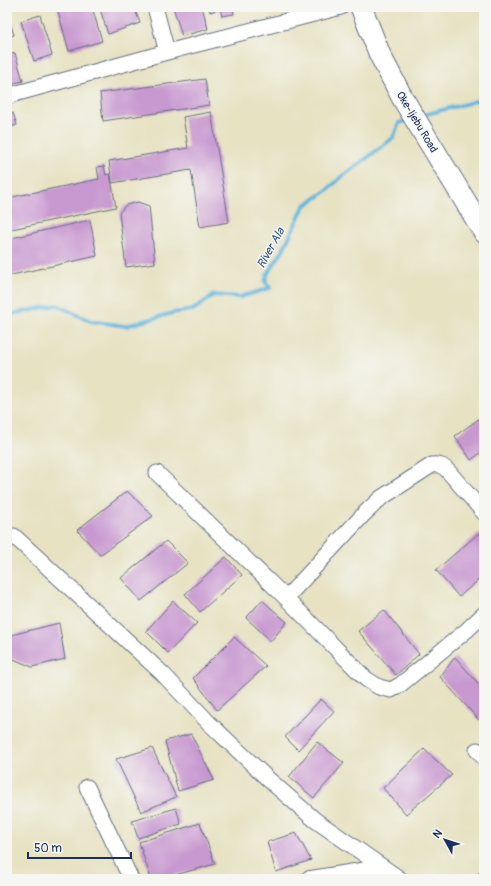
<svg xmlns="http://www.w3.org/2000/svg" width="491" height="886" viewBox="0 0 491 886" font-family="Pangolin,sans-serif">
	<rect width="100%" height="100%" fill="#f6f6f2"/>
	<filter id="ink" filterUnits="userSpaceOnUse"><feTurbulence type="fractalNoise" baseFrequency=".025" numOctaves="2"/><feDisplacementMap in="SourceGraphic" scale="8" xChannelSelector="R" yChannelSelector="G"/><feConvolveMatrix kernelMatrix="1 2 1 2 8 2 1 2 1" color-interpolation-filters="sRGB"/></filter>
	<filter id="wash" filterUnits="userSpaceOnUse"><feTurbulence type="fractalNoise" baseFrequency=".012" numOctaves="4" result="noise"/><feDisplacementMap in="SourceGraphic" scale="16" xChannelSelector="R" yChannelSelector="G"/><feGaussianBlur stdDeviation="0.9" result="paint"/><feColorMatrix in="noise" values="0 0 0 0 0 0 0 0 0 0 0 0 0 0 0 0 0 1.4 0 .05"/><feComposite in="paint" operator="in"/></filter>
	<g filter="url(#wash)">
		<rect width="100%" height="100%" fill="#e7e2c2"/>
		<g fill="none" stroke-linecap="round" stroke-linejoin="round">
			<path stroke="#64b6df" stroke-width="4" d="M421 116C442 109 463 106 484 98
				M7 315 57 305 90 321 126 326 173 313 193 310 214 295 240 297 270 288 265 281 268 273 282 252 304 206 326 191 344 175 371 155 393 138 399 123 409 120"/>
		</g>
		<g id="blocks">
			<path fill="#c898d0" d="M60 7H92L102 41 69 51 57 8Z
				M96 7H134L140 23 108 34 100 9 97 10Z
				M173 7H202L208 29 182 36Z
				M209 7H239L240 8 233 9 234 14 222 16 220 9 210 12Z
				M7 12 14 35 7 37Z
				M40 15 52 55 34 61 21 21Z
				M7 46 10 54 15 53 23 81 7 85Z
				M205 79 209 105 103 121 100 93Z
				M211 112 229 222 200 227 191 170 112 183 109 161 188 148 183 117Z
				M13 113 17 125 7 128V114Z
				M104 166 106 175 110 174 116 207 7 230V198L99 179 97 167Z
				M138 202 149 206 155 263 126 267 119 213 126 205Z
				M90 220 97 256 7 276V239Z
				M484 415V450L471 460 455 436Z
				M127 491 153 516 100 555 77 530Z
				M479 533 484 539V575L459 597 436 570Z
				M166 541 188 563 141 601 121 578Z
				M226 557 242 575 200 612 185 594Z
				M262 600 287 622 271 641 246 618Z
				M173 601 197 623 168 653 146 631Z
				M384 610 419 654 396 675 358 631Z
				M59 623 65 659 32 667 9 657 7 650V636Z
				M234 637 266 666 217 710 193 678Z
				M455 657 484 690V715L479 720 440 677Z
				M321 699 334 711 298 750 285 737Z
				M191 734 214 780 178 791 165 741Z
				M317 742 344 763 314 798 289 777Z
				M152 748 176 797 141 812 116 759Z
				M424 749 452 775 406 814 383 788Z
				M176 808 181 824 138 838 132 821Z
				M200 823 215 864 161 879H151L139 842Z
				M296 833 311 860 276 872 267 842Z
				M480 872 484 876V879H471Z"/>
		</g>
	</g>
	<g filter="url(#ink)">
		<use href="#blocks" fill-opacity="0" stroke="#626e81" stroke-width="1"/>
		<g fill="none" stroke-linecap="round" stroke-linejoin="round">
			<defs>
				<path id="minor" d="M155 7 167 52
					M7 96 167 52 341 7
					M157 473 286 598 366 679 379 687 391 690 400 685 467 630 484 614
					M14 536 163 674 209 723 268 779 315 820 400 879
					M286 598 364 514 381 498 432 465C440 464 443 466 448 471L484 513
					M477 750 484 758
					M87 787 131 879
					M308 879 383 867"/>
				<path id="secondary" d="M361 7 380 55 403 99 484 232"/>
			</defs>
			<use href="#minor" stroke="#626e81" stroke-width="17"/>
			<use href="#secondary" stroke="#626e81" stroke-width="23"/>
			<use href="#minor" stroke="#fff" stroke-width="15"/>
			<use href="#secondary" stroke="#fff" stroke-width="21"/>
		</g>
	</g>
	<g text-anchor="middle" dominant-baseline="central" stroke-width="3" stroke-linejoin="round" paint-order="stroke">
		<g font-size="11" fill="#1b2f5e" stroke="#f6f6f2">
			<text transform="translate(417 122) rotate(59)">Oke-Ijebu Road</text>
		</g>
		<g font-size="12" font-style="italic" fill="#315885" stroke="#f6f6f2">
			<text transform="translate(271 248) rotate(-61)">River Ala</text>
		</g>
	</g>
	<rect width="491" height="886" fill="none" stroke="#f6f6f2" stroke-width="24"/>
	<g transform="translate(445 840) rotate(309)" stroke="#f6f6f2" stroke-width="3" paint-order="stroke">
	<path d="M0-3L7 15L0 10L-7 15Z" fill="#1b2f5e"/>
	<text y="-6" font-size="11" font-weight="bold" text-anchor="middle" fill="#1b2f5e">N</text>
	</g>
	<path d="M28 852v6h103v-6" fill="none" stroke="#1b2f5e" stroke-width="2"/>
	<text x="34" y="852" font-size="12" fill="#1b2f5e" stroke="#f6f6f2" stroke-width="3" paint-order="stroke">50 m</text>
</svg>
